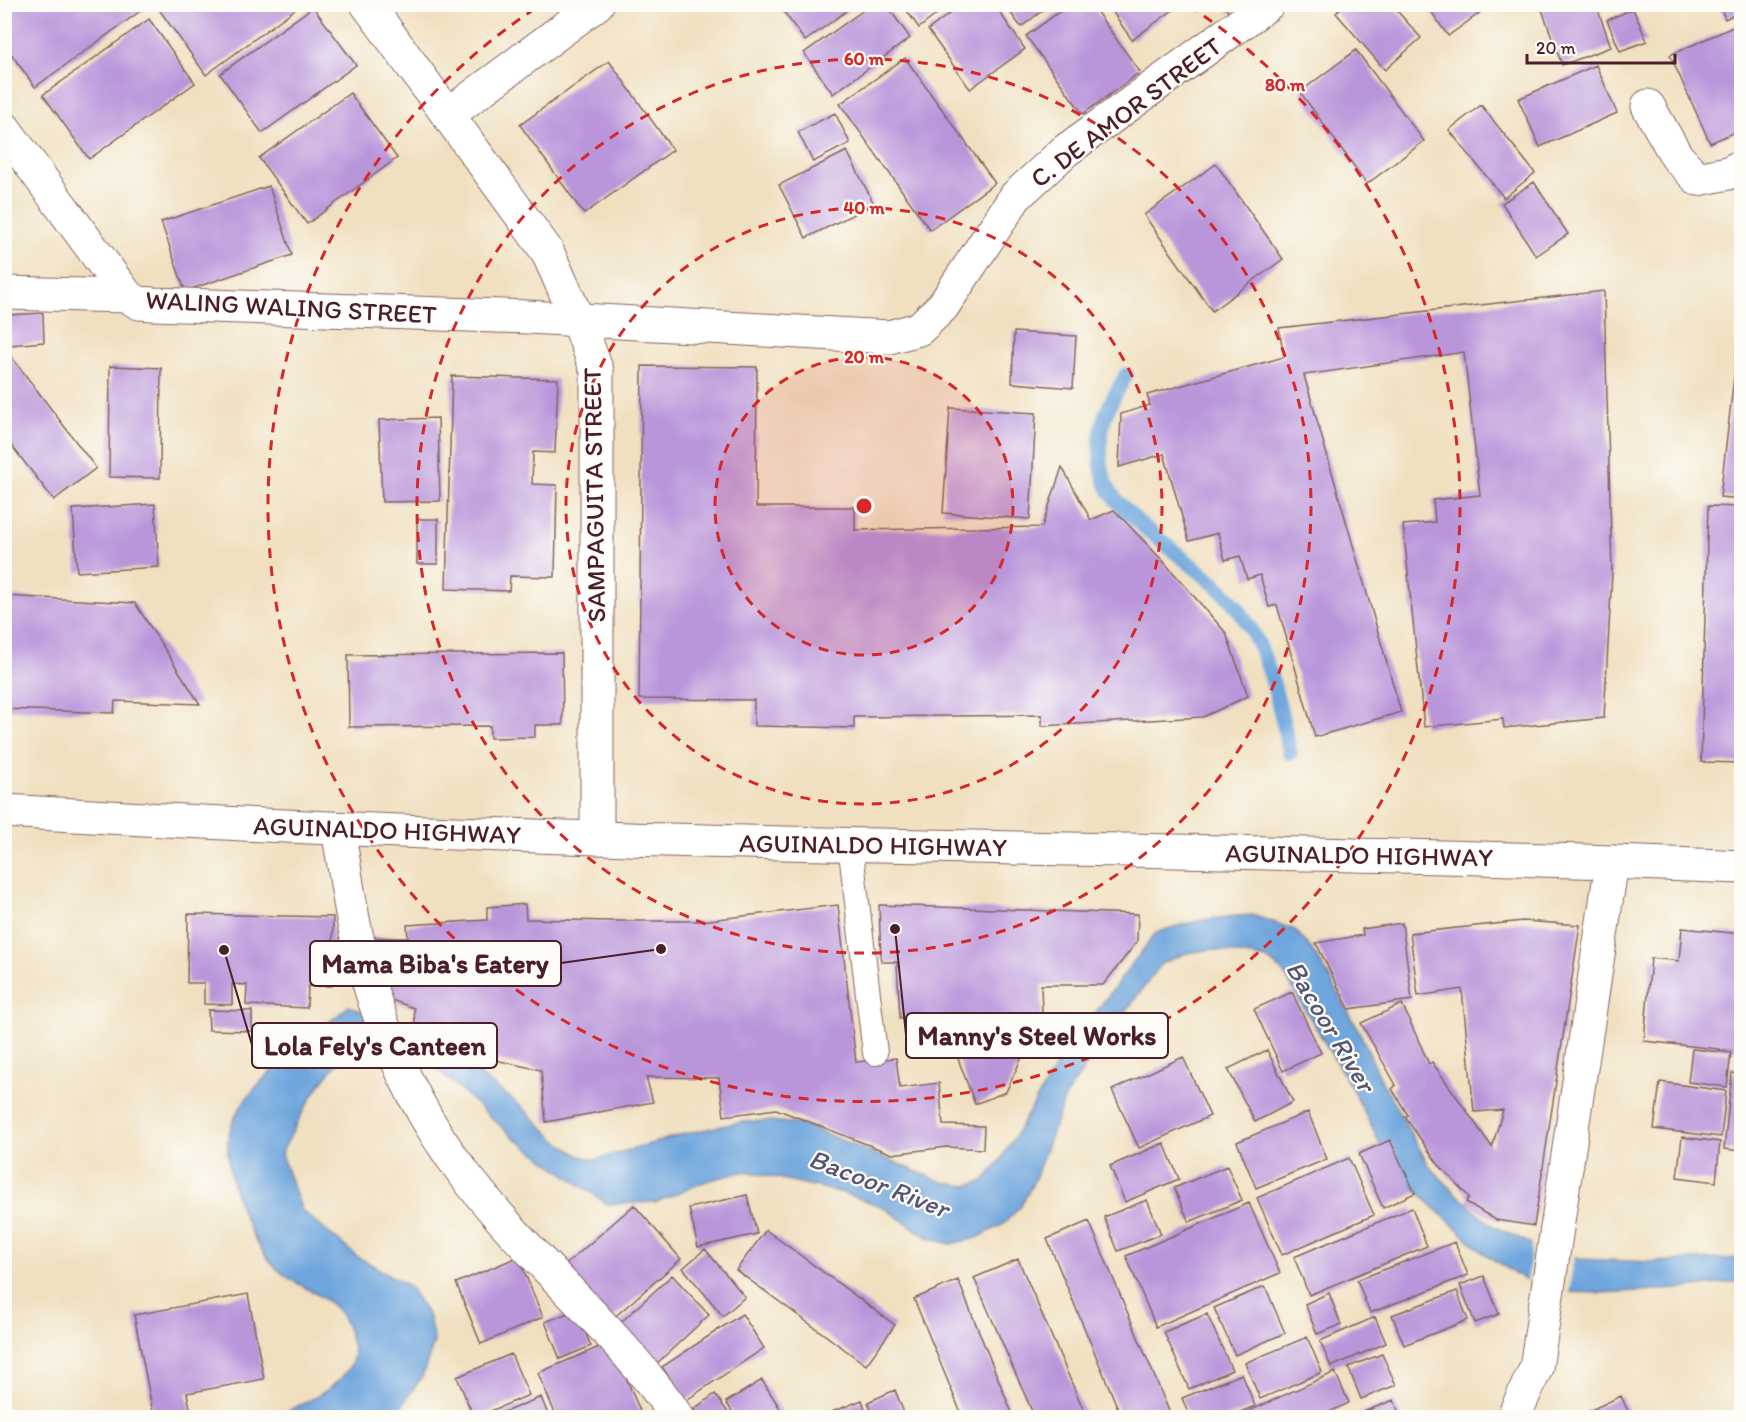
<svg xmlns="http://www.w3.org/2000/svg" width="1746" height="1422" viewBox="0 0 1746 1422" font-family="Itim,sans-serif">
	<rect width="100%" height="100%" fill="#fdfcf7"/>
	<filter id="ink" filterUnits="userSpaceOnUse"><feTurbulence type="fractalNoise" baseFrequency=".0167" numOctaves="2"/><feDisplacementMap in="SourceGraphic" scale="12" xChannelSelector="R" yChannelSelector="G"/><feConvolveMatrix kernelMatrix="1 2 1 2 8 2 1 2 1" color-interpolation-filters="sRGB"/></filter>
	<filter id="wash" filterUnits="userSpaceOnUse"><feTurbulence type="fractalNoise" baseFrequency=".008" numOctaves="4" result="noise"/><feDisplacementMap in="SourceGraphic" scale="24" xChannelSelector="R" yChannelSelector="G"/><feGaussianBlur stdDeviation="1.35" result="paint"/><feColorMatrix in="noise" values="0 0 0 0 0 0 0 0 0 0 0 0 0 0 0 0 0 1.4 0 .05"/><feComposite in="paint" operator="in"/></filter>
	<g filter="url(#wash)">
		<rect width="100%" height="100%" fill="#f0e0c0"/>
		<path fill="#6ea6dd" stroke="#5c6284" stroke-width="1.5" d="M1252 915 1295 930 1309 946 1324 968 1361 1035 1382 1082 1430 1167 1458 1196 1493 1226 1536 1246 1580 1259 1652 1262 1741 1258V1281L1679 1289 1599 1293 1565 1292 1527 1281 1483 1253 1407 1182 1382 1147 1351 1087 1283 972 1267 959 1212 949 1186 953 1162 963 1106 1037 1066 1095 1034 1181 1021 1206 1002 1225 977 1238 950 1244 927 1237 881 1206 840 1192 746 1171 706 1181 657 1202 607 1204 513 1137 408 1043 386 1032C329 1054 307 1103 281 1154L302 1211 358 1257 409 1286 429 1317 434 1342 422 1377 397 1412 389 1417H274C299 1406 348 1387 354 1355 354 1350 351 1342 350 1337 348 1327 341 1313 333 1306 319 1292 298 1286 283 1274 251 1250 219 1169 230 1130 243 1084 313 1036 349 1006L370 1015 391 1017 416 1027 522 1107 555 1139 580 1156 595 1160 684 1134 740 1122 772 1121 805 1125 942 1182 967 1186 984 1181 1000 1161 1063 1055 1156 933C1188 921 1218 917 1252 915Z"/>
		<path fill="#f0e0c0" d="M1532 1241 1574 1254 1569 1295 1527 1284Z"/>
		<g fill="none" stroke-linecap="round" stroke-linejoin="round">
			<path stroke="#6ea6dd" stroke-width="15" d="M1126 375C1119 388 1110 402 1105 416 1099 437 1098 462 1106 483 1119 519 1206 568 1235 605 1268 647 1279 703 1290 753"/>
		</g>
		<g id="blocks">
			<path fill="#b995da" d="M4 4H150L35 87 4 44Z
				M155 4H302L206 75Z
				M778 4H856L805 41Z
				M872 4H886L910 38 833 94 804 53Z
				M902 4H950L919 28Z
				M962 4H994L1025 49 970 89 928 30Z
				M1004 4H1051L1021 27Z
				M1070 4H1091L1140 72 1083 114 1026 36Z
				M1107 4H1181L1132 40Z
				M1223 4H1241L1229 13Z
				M1345 4H1391L1421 38 1385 70 1336 13Z
				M1426 4H1492L1448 36Z
				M1540 4H1596L1611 47 1562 65Z
				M1719 4H1742V11L1725 19Z
				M313 7 356 65 262 133 220 74Z
				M1633 9 1647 41 1620 51 1607 20Z
				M149 19 195 83 89 159 43 95Z
				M1742 23V129L1710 143 1670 55Z
				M1356 50 1424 141 1367 184 1300 92Z
				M905 58 995 183 930 230 840 104Z
				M609 61 673 150 584 214 520 125Z
				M1596 65 1617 113 1540 147 1518 99Z
				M350 93 397 158 307 224 259 158Z
				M1481 105 1535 173 1504 198 1449 130Z
				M835 113 850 143 813 162 798 132Z
				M847 151 874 204 806 238 779 185Z
				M1216 164 1283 259 1212 311 1144 215Z
				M1534 182 1568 234 1536 256 1502 203Z
				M269 186 292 255 185 291 161 222Z
				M4 214 11 224 4 228Z
				M1604 291 1612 572 1604 718 1504 728 1503 719 1424 727 1403 525 1435 522 1433 500 1480 495 1464 352 1304 375 1401 712 1315 737 1277 605 1269 607 1260 575 1247 579 1240 556 1225 560 1218 533 1189 541 1164 454 1119 467 1121 414 1150 405 1147 395 1284 357 1279 328Z
				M43 313 44 342 10 345 8 315Z
				M1740 325 1742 326V499L1720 497Z
				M1014 332 1076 336 1073 388 1012 383Z
				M4 347 96 468 54 500 4 436Z
				M110 366 161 368 160 478 109 477Z
				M642 366 757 367 756 507H855V530L1042 527 1062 467 1091 520 1114 510 1164 562 1226 633 1248 696 1203 717 1042 726V715L854 717V728L754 726V700L639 699Z
				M452 376 558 379 555 453 533 452 532 484 557 485 555 577 510 576 509 591 446 589Z
				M950 408 1036 413 1030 519 943 513Z
				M438 418 440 501 382 502 379 420Z
				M155 504 159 567 77 572 73 509Z
				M1708 506 1742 507V763L1701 762Z
				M417 519H438V564H417Z
				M4 596 135 603 200 704 115 701 114 713 4 709Z
				M562 653 563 725H535V737L490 738V726L349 727 348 655Z
				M525 904 526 919 609 921H701L838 905 856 1062 896 1058 900 1088 939 1083 943 1125 984 1126 983 1149 946 1147 892 1154 776 1109 724 1116 719 1078 646 1077 653 1102 546 1122 541 1070 454 1051 452 1039 416 1041 414 1008 380 996 367 937 408 938 407 925 487 920V907Z
				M879 905 1138 914 1137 942 1103 985H1041L1042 1013 1006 1092 975 1104 942 1016 900 1018 897 962H881Z
				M188 914 333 917 332 986H308L307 1008 246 1005 247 985 232 984V1005L204 1004V983H187Z
				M1523 921 1580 925 1534 1226 1496 1220 1466 1202 1469 1197 1438 1164 1405 1117 1408 1115 1392 1089 1396 1085 1361 1023 1402 1004 1429 1064 1432 1062 1492 1147 1503 1110 1474 1112 1462 989 1418 996 1410 933Z
				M1402 923 1412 1000 1349 1009 1316 943 1363 935 1362 929Z
				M1682 928 1742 934V1009L1736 1051 1644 1041 1651 958 1679 961Z
				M1292 992 1321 1053 1283 1071 1254 1009Z
				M208 1010 252 1011V1031L209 1030Z
				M1740 1038H1742V1070L1736 1069Z
				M1692 1049 1731 1053 1727 1087 1688 1082Z
				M1267 1050 1293 1102 1255 1122 1228 1069Z
				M1183 1057 1210 1116 1139 1148 1112 1090Z
				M1732 1073 1742 1074V1151L1724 1149Z
				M1660 1082 1726 1091 1721 1137 1654 1129Z
				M1308 1112 1327 1159 1256 1188 1237 1142Z
				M1682 1137 1720 1142 1716 1182 1677 1177Z
				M1390 1140 1415 1193 1383 1208 1359 1154Z
				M1164 1143 1179 1179 1125 1202 1110 1166Z
				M1349 1158 1374 1215 1282 1255 1257 1198Z
				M1227 1166 1242 1200 1189 1222 1174 1188Z
				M747 1195 757 1234 698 1247 689 1208Z
				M1147 1200 1161 1234 1118 1251 1104 1217Z
				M1249 1203 1280 1273 1156 1327 1126 1256Z
				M634 1205 681 1259 610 1321 563 1267Z
				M1412 1208 1427 1246 1309 1295 1294 1257Z
				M1089 1221 1172 1418H1122L1047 1239Z
				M766 1230 895 1325 866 1365 736 1270Z
				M1455 1242 1468 1275 1370 1313 1357 1280Z
				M705 1249 745 1297 723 1316 683 1268Z
				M518 1257 543 1317 481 1344 456 1283Z
				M1018 1259 1087 1418H1035L974 1278Z
				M672 1275 709 1315 655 1365 618 1325Z
				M1484 1276 1499 1314 1475 1323 1460 1285Z
				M958 1280 1014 1418H963L914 1299Z
				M1265 1286 1285 1333 1235 1355 1214 1308Z
				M1457 1291 1468 1320 1404 1345 1392 1315Z
				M1329 1293 1341 1325 1317 1334 1305 1304Z
				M248 1294 264 1379 187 1393 192 1418H154L134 1315Z
				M576 1310 591 1346 560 1359 545 1322Z
				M742 1314 764 1348 685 1401 662 1367Z
				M1207 1314 1232 1370 1189 1389 1164 1332Z
				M1375 1317 1386 1343 1331 1367 1320 1341Z
				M1307 1337 1322 1372 1260 1399 1245 1363Z
				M611 1342 643 1418H557L538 1373Z
				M511 1354 529 1395 474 1418 457 1377Z
				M1382 1354 1396 1385 1361 1399 1348 1367Z
				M1335 1372 1349 1403 1316 1418H1234Z
				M1242 1374 1255 1406 1226 1418H1190L1182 1398Z
				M762 1380 786 1418H736L726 1402Z
				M895 1390 906 1418H874L868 1402Z
				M715 1394 732 1418H700L694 1409Z
				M1621 1396 1631 1418H1574Z
				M541 1397 549 1417H492Z
				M862 1400 868 1418H819V1417Z
				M1394 1400 1401 1418H1350V1417Z"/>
		</g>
	</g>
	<g filter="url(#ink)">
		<use href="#blocks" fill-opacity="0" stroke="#84635f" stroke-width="1.5"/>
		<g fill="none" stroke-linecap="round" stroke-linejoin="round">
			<defs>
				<path id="service" d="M850 844 875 1053"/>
				<path id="minor" d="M367 4 547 251 578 320 597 371V838
					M1648 106 1677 157 1698 179 1728 173 1742 166
					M449 114 597 4
					M4 128 127 296
					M4 293 127 296 139 303 153 304 528 317 889 337 919 329 943 306 1016 196 1065 151 1268 4
					M338 830C345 867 349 905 358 942 378 1026 412 1107 465 1175 531 1261 617 1329 678 1418
					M1513 1418 1536 1368 1612 862"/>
				<path id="trunk" d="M4 811C202 823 400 832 598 838 979 850 1360 851 1742 867"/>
			</defs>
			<use href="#service" stroke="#84635f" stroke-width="26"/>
			<use href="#minor" stroke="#84635f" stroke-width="35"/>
			<use href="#trunk" stroke="#84635f" stroke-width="35"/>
			<use href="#service" stroke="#fff" stroke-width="24"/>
			<use href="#minor" stroke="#fff" stroke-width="33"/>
			<use href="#trunk" stroke="#fff" stroke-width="33"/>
		</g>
	</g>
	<circle cx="864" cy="506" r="149" fill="#d62828" fill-opacity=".12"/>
	<g fill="none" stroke="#d62828" stroke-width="3" stroke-dasharray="10 8">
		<circle cx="864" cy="506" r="149"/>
		<circle cx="864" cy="506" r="298"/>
		<circle cx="864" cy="506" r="447"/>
		<path d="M1189 6A596 596 0 1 1 539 6"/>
	</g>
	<g text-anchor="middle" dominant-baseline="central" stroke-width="4.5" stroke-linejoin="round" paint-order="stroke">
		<g font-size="26" fill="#4a1f2b" stroke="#fdfcf7">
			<text transform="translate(1126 112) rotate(-37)">C. DE AMOR STREET</text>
			<text transform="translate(291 307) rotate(3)">WALING WALING STREET</text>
			<text transform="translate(594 495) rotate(-91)">SAMPAGUITA STREET</text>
			<text transform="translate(387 830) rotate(2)">AGUINALDO HIGHWAY</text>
			<text transform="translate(873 845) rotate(1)">AGUINALDO HIGHWAY</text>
			<text transform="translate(1359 855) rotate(1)">AGUINALDO HIGHWAY</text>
		</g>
		<g font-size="27" font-style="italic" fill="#585572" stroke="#fdfcf7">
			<text transform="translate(1331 1026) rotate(59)">Bacoor River</text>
			<text transform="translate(879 1183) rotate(21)">Bacoor River</text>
		</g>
	</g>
	<circle cx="864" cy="506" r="9" fill="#d62828" stroke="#fdfcf7" stroke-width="3"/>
	<g font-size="18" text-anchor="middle" font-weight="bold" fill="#d62828" stroke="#fdfcf7" stroke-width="4.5" stroke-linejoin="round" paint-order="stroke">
		<text x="864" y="65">60 m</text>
		<text x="1285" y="91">80 m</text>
		<text x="864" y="214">40 m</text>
		<text x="864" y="363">20 m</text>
	</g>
	<path fill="none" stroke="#4a1f2b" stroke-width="2" d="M661 949L561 963M895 929L906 1035M224 950L252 1045"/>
	<g fill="#4a1f2b" stroke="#fdfcf7" stroke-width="2">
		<circle cx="661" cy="949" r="6"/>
		<circle cx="895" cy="929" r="6"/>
		<circle cx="224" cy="950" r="6"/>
	</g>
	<g fill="#fdfcf7" stroke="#4a1f2b" stroke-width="2">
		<rect x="310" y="941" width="251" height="45" rx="6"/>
		<rect x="906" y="1013" width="262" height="45" rx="6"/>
		<rect x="252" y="1023" width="245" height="45" rx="6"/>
	</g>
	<g font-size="27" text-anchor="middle" font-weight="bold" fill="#4a1f2b">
		<text x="435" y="973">Mama Biba's Eatery</text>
		<text x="1037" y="1045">Manny's Steel Works</text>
		<text x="375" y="1055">Lola Fely's Canteen</text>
	</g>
	<rect width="1746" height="1422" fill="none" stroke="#fdfcf7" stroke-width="24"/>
	<path d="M1527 54v9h148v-9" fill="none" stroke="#4a1f2b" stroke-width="3"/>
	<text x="1536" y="54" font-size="18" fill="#4a1f2b" stroke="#fdfcf7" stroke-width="4.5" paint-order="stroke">20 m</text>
</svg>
